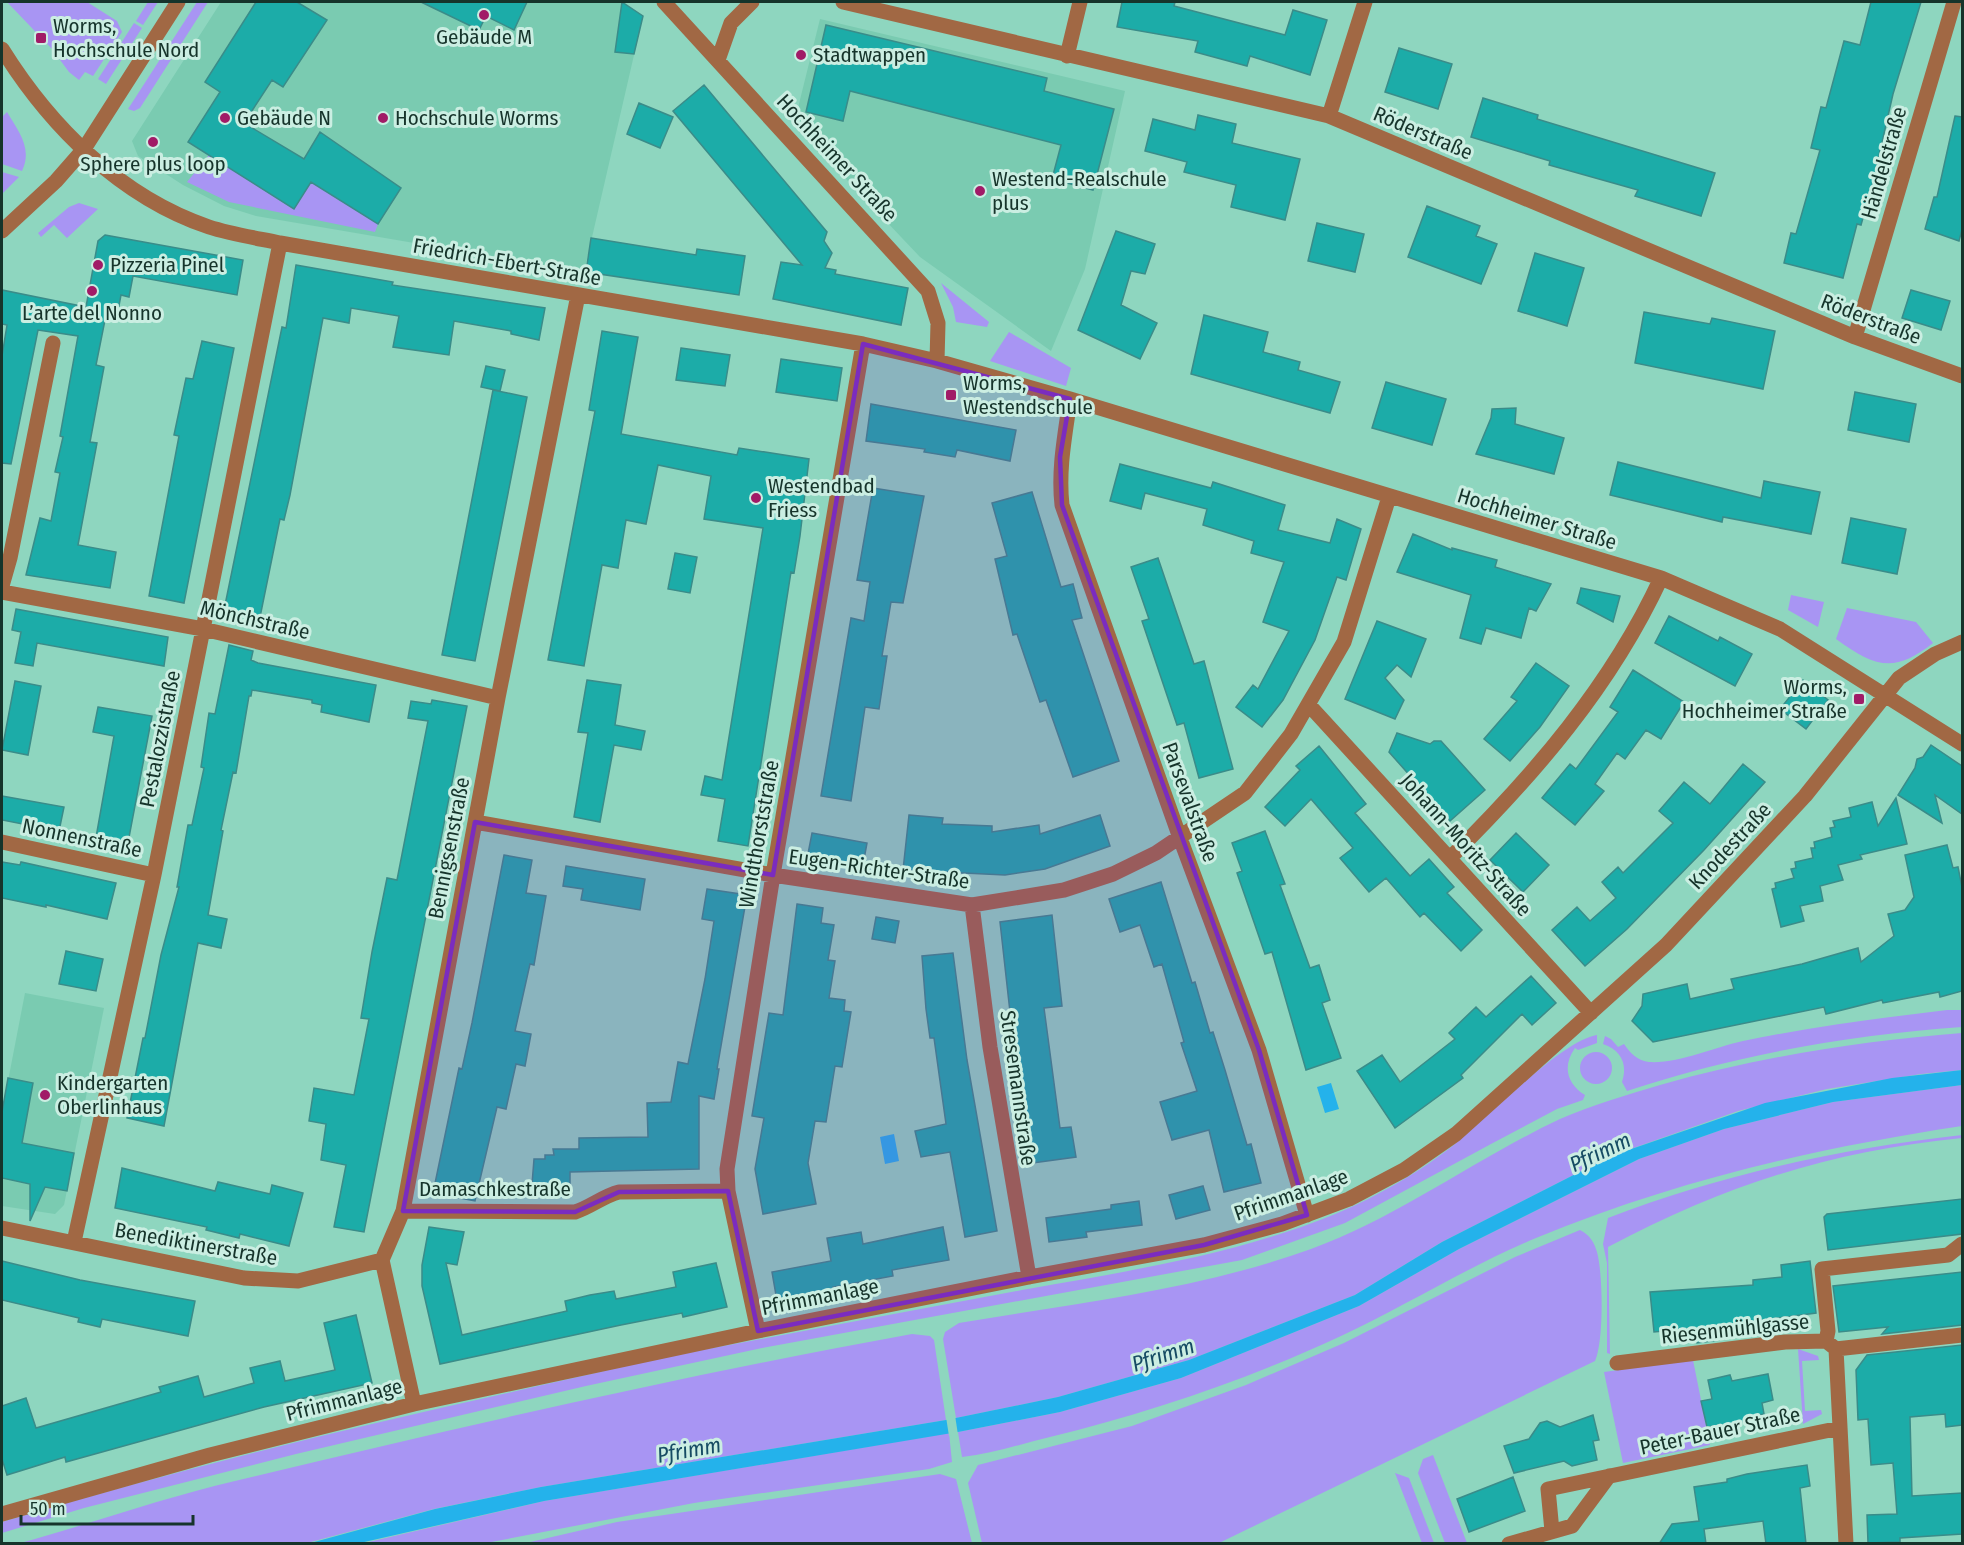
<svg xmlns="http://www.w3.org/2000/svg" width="1964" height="1545" viewBox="0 0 1964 1545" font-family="'Fira Sans Condensed',sans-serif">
	<rect width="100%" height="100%" fill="#8ed6bf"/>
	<path fill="#7acbb1" d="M221 2H624L643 16 584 272 256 216 224 206 183 185 138 156 132 141Z
		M820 19 1125 91 1085 269 1051 351 920 257 794 124Z
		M25 993 104 1008 64 1205 55 1214 2 1206V1112Z"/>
	<path fill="#a895f3" d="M7 2H87L117 21 122 32 93 76 85 72 79 80 69 72 52 49Z
		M148 2H158L143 25 136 21Z
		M197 2H208L140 108 134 111 128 109Z
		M134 23 142 28 106 84 98 79Z
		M7 112C18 131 33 148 22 171L2 164V117Z
		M209 155 293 209 311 182 378 224 375 232 229 202 187 182Z
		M2 172 19 177 2 194Z
		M79 203 98 209 67 238 54 225 41 237 38 233 69 207Z
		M941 283 989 322 987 327 956 322 953 307Z
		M1009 332 1071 368 1066 386 990 361Z
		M1791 595 1824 602 1818 627 1788 610Z
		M1847 608 1916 622 1933 643C1894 674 1875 667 1836 639Z
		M1947 1010H1962V1027C1848 1035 1736 1055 1627 1091L1622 1082C1628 1064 1621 1050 1603 1044L1605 1036 1611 1039 1618 1047 1624 1044C1630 1053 1638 1061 1649 1062 1677 1064 1715 1047 1743 1041 1811 1027 1879 1018 1947 1010Z
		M1962 1033V1070L1921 1074 1827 1089 1738 1111 1611 1156 1442 1242 1355 1295 1189 1360 1058 1397 956 1418 943 1339 945 1332 959 1323C1076 1303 1198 1290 1311 1249 1399 1217 1475 1159 1560 1119 1592 1105 1627 1095 1660 1085 1759 1057 1860 1041 1962 1033Z
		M1597 1035V1043L1578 1050 1575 1048C1562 1066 1567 1084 1585 1095L1583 1100 1557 1109 1491 1144 1345 1223 1242 1260 762 1348 586 1386 296 1454 84 1508 2 1533V1522C167 1473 335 1431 503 1394 570 1379 636 1363 702 1350 811 1330 919 1309 1028 1289 1111 1274 1196 1261 1277 1235 1339 1216 1398 1188 1450 1148 1485 1121 1560 1041 1597 1035Z
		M1580 1068a16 16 0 1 1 32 0a16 16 0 1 1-32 0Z
		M1962 1085V1126C1816 1148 1674 1181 1536 1238 1469 1266 1407 1305 1341 1336 1249 1379 1149 1413 1050 1437 1021 1444 991 1454 962 1457L958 1432 1060 1412 1181 1378 1359 1306 1459 1249 1639 1159 1724 1129 1833 1102Z
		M1962 1135V1138C1831 1151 1725 1185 1608 1247L1610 1354 1607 1353V1263L1603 1244 1608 1218C1719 1175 1844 1148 1962 1135Z
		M1580 1230C1590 1235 1594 1242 1597 1252 1603 1273 1604 1342 1595 1361L1219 1543H982L968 1483 978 1465 1132 1426 1246 1385 1344 1343 1515 1257Z
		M912 1334 930 1336 934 1340 946 1420 541 1487 434 1509 307 1543 17 1544C90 1524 162 1498 235 1481 460 1427 685 1375 912 1334Z
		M1798 1349 1818 1356 1819 1360 1802 1361 1805 1411 1821 1410 1822 1414 1803 1424Z
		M1693 1360 1710 1445 1623 1463 1604 1372Z
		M949 1433 952 1462 929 1469 694 1503 486 1543 360 1544 544 1501Z
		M1433 1455 1467 1543H1445L1418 1473 1423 1459Z
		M1395 1473 1409 1478 1434 1543H1422Z
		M940 1474 956 1479 972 1543H526L617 1522Z"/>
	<path fill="#24b2eb" d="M1962 1070V1085L1833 1102 1724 1129 1639 1159 1459 1249 1359 1306 1181 1378 1060 1412 958 1432 544 1501 360 1543 307 1544 435 1509 541 1487 946 1420 1058 1397 1189 1360 1355 1295 1442 1242 1611 1156 1765 1103 1892 1078Z
		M1331 1083 1339 1109 1325 1113 1317 1087Z
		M894 1134 899 1161 885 1164 880 1137Z"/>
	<path fill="#8ed6bf" d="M955 1415 958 1435 949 1436 946 1417Z"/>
	<path fill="#1caca8" stroke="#3a8c89" stroke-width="1.5" d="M256 2H297L327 20 283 87 272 80 244 123 304 159 320 132 401 188 378 224 311 182 294 209 188 142 220 92 205 82Z
		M421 2H527L514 30 486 16 479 30Z
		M622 2 643 16 634 54 615 52Z
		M1122 2H1175L1174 6 1285 35 1293 10 1327 20 1310 75 1250 56 1247 66 1195 52 1198 41 1117 27Z
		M1871 2H1921L1893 94 1873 182 1861 225 1857 224 1843 278 1784 263 1791 233 1796 234 1820 150 1811 148 1821 107 1826 108 1844 41 1860 45Z
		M826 25 1047 78 1044 91 1114 109 1093 190 1052 179 1061 145 850 91 843 121 806 112Z
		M1399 48 1452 64 1438 109 1385 92Z
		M704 85 827 232 824 241 832 253 825 268 836 270 835 274 908 288 901 325 773 299 781 262 802 265 673 111Z
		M1483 98 1538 115 1537 119 1715 173 1701 216 1635 196 1638 190 1549 165 1550 161 1471 137Z
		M639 103 673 117 660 148 627 134Z
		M1198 115 1236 124 1232 143 1300 159 1285 220 1231 207 1236 185 1184 172 1187 162 1145 151 1153 119 1195 130Z
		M1955 116 1962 117V230L1959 241 1925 229 1934 197H1937Z
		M1427 206 1480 226 1476 236 1497 244 1481 284 1408 257Z
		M1317 223 1364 234 1355 272 1308 261Z
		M1116 231 1155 244 1145 274 1131 271 1121 305 1157 323 1140 359 1078 330Z
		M105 235 243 260 237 295 133 276 129 297 121 295 117 316 106 315 96 365 104 367 90 442 97 443 78 545 116 552 110 588 26 575 40 518 51 521 60 473 55 472 63 437 60 436 78 336 38 330 11 464 2 463V356L7 325 2 324V290L86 307 98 241Z
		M591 238 696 255 697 249 745 256 739 295 586 272Z
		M1535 253 1584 268 1567 326 1518 311Z
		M296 265 393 282 392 285 545 308 539 340 511 334V331L454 321 449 355 393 347 399 316 351 308 349 323 323 318 290 495 284 520 280 519 260 617 224 610 282 327 286 328Z
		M1911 290 1950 301 1941 330 1902 318Z
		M1644 312 1710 324 1712 318 1775 331 1763 389 1635 363Z
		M1204 315 1268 332 1263 352 1300 362 1298 370 1340 382 1330 413 1191 374Z
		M602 331 638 337 621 434 737 455 739 448 809 459 800 536 794 573 791 572 748 846 718 841 725 799 701 795 705 776 722 780 763 528 704 519 711 476 658 465 646 524 626 520 618 568 602 565 584 666 548 660 595 411 589 410Z
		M202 341 234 348 184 603 149 596 179 436 174 435 186 378 193 379Z
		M681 348 730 355 725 386 676 380Z
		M781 359 842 368 837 401 776 392Z
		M486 366 505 370 500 391 481 387Z
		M1386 382 1446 399 1432 445 1372 428Z
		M493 390 527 397 475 661 442 655Z
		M1855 392 1916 404 1909 442 1848 430Z
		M871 404 1016 430 1010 461 957 450 955 457 924 452 925 449 866 441Z
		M1516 408 1515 424 1564 438 1554 474 1476 454 1491 418 1492 409Z
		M1618 462 1761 498 1764 481 1820 492 1811 534 1723 517 1722 522 1610 495Z
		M1120 464 1211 488 1213 482 1285 505 1278 530 1330 543 1337 519 1361 529 1346 580 1337 577 1315 640 1283 700 1262 727 1236 707 1253 685 1258 689 1289 631 1263 622 1284 562 1251 553 1254 541 1203 525 1207 509 1145 493 1141 509 1110 501Z
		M873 488 924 496 903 603 891 602 882 656H887L879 709 865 707 851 801 821 796 851 618 864 621 870 582 857 580Z
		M1032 492 1061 587 1073 584 1082 618 1072 620 1119 761 1073 777 1046 700 1040 702 1017 634 1013 635 995 559 1007 556 992 503Z
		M1851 518 1906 529 1897 574 1842 563Z
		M1413 534 1452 550V548L1497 560 1495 567 1551 584 1536 611 1529 608 1521 638 1486 628 1481 644 1460 638 1471 595 1397 572Z
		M675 553 697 557 690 593 668 589Z
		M1158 558 1194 664 1204 661 1233 769 1199 778 1184 723 1177 725 1142 621 1149 619 1131 567Z
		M1581 588 1620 596 1613 622 1577 603Z
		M16 609 168 637 164 666 37 643 33 666 15 663 21 632 12 630Z
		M1669 616 1718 641 1720 637 1752 654 1735 686 1655 643Z
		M1377 621 1426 639 1411 677 1397 665 1385 678 1404 700 1395 719 1345 699Z
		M229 645 253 651 251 660 258 663 376 685 369 722 321 712 322 705 312 703V700L252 690 251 696H249L236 773 233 772 221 830 223 831 208 915 227 919 221 948 198 943 164 1126 127 1118 143 1038H145L161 955 179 887H177L188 825H192L204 768 201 767 209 713 215 714Z
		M1536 663 1569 686 1540 727 1510 761 1484 739 1517 701 1511 697Z
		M1633 670 1684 702 1661 739 1646 730 1625 759 1617 753 1595 784 1604 791 1575 825 1542 798 1570 764 1576 769 1618 712 1610 707Z
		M587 680 621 685 615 725 645 731 641 750 614 745 600 822 574 817 588 733 578 732Z
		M1803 680 1828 700 1806 729 1780 709Z
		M15 681 41 686 28 755 2 750Z
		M432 700 467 706 364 1232 334 1227 346 1165 321 1160 326 1124 309 1121 314 1088 354 1095 369 1019 361 1018 372 952 387 878 397 880 428 721 408 718 411 701 431 704Z
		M98 707 152 716 127 848 95 843 114 736 93 732Z
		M1397 733 1430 744 1434 741H1441L1485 790 1450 821 1389 752Z
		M1931 745 1962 766V814L1935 795 1942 823 1898 795 1915 768 1917 759 1923 757Z
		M1319 746 1366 804 1355 813 1410 876 1429 859 1454 887 1447 893 1482 930 1461 951 1424 913 1420 917 1386 878 1369 892 1340 858 1353 848 1311 799 1285 826 1265 807 1300 770 1296 766Z
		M1743 764 1765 782 1704 850 1627 929 1585 966 1552 930 1577 907 1590 921 1616 898 1602 882 1618 867 1623 873 1673 823 1659 811 1684 782 1710 804Z
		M2 796 64 807 59 831 2 820Z
		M1896 798 1907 844 1860 855 1862 859 1838 865 1843 880 1820 886 1823 901 1800 906 1804 921 1781 927 1772 889 1776 888 1775 883 1794 878 1791 869 1796 868 1795 862 1813 858 1811 848H1815L1814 842 1832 837 1830 828 1835 827 1833 821 1851 817 1849 808 1872 802 1878 826Z
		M909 815 943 818 942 824 992 826V832L1039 825 1040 834 1100 815 1110 846 1045 869 1005 875 903 870Z
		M1265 831 1285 884 1280 885 1310 968 1319 965 1330 1000 1322 1003 1341 1058 1306 1070 1272 952 1265 954 1237 873 1242 871 1232 843Z
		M812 833 867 843 862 870 807 859Z
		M1516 833 1549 865 1523 892 1490 860Z
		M1947 845 1953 868 1958 867 1962 887V991L1940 997 1939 992 1883 1003 1882 1000 1826 1014 1824 1007 1653 1042 1632 1021 1642 1006 1643 994 1687 984 1690 999 1734 989 1731 979 1802 964 1858 948 1861 962 1894 936 1888 914 1905 910 1914 897 1905 855Z
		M504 855 532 860 526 893 546 896 534 965 530 964 515 1031 531 1034 525 1066 516 1064 506 1109 497 1107 475 1201 433 1193 459 1068 462 1069 472 1023Z
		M2 862 20 865 21 862 116 883 107 919 46 905V907L2 898Z
		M566 866 645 879 640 910 581 900 583 889 563 886Z
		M1161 882 1192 983 1195 982 1210 1033 1213 1032 1225 1070 1247 1145 1251 1144 1261 1183 1224 1192 1209 1130 1172 1140 1160 1102 1197 1091 1181 1043 1184 1042 1162 964 1154 967 1140 925 1120 932 1109 899Z
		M707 889 747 895 717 1069H719L714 1099 699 1096V1169L570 1172V1197H531L534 1159H545V1155H554L553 1149H579V1138L648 1137 647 1103 671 1102 678 1062 688 1064 705 979 714 921 702 919Z
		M797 904 823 908 821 923 834 925 828 960 835 961 829 998 845 1000 844 1011 851 1012 842 1067 835 1066 826 1122 815 1121 808 1163 816 1204 763 1214 755 1169 764 1118 752 1116 769 1013 783 1015Z
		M1052 915 1062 1006 1044 1008 1060 1128 1071 1127 1076 1157 1033 1163 1012 1012H1010L1000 922Z
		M876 917 899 921 895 943 872 939Z
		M66 951 103 959 96 991 59 984Z
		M953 953 967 1060 997 1231 965 1237 950 1152 921 1157 915 1131 946 1124 934 1038H930L926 1009 922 956Z
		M1531 976 1556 1003 1532 1025 1522 1014 1461 1075 1463 1078 1395 1128 1357 1071 1382 1055 1400 1082 1455 1039 1449 1033 1476 1007 1486 1017Z
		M8 1078 33 1083 22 1143 74 1153 67 1191 45 1187 30 1221V1184L2 1178V1112Z
		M122 1168 215 1191 218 1182 270 1194 272 1185 303 1193 289 1246 240 1234 239 1238 206 1230 207 1227 115 1208Z
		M1203 1186 1210 1210 1176 1219 1169 1195Z
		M1962 1199V1234L1828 1250 1824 1217 1827 1214Z
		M1139 1201 1142 1225 1086 1232 1087 1237 1049 1242 1046 1218 1111 1209V1205Z
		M429 1227 464 1232 457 1265 446 1263 462 1335 567 1311 565 1301 590 1295 614 1291 616 1299 676 1287 673 1272 716 1263 727 1307 683 1317 682 1313 621 1325 440 1364 422 1286V1265Z
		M943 1227 949 1260 892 1270 893 1276 833 1287 834 1292 777 1301 772 1272 831 1261 827 1238 861 1232 863 1244Z
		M2 1261 80 1280 195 1301 188 1336 102 1319 100 1327 78 1322 79 1318 2 1300Z
		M1810 1261 1816 1313 1717 1326 1719 1340 1697 1343 1695 1328 1654 1332 1650 1292 1753 1285V1280L1782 1277 1781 1265Z
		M1962 1272V1325L1882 1334 1888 1327 1839 1332 1833 1286Z
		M356 1315 372 1383 264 1407 66 1462 65 1457 7 1475 2 1459V1406L26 1398 36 1428 161 1392 159 1387 198 1376 204 1397 254 1383 250 1368 280 1361 285 1381 335 1370 324 1323Z
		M1962 1345V1425L1946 1427 1945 1414 1910 1417 1912 1496 1962 1493V1534L1900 1538V1542L1868 1543 1867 1515 1897 1514 1893 1463 1871 1465 1868 1419 1858 1420 1856 1370 1867 1355Z
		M1768 1374 1773 1400 1762 1403 1764 1414 1748 1417 1749 1421 1707 1427 1701 1401 1712 1399 1708 1380 1730 1375 1732 1381Z
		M1593 1415 1599 1440 1593 1441 1597 1460 1572 1466 1564 1461 1514 1473 1504 1446 1529 1439 1540 1423 1547 1421 1560 1427Z
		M1807 1465 1810 1486 1800 1488 1806 1544H1766L1763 1521 1704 1529 1706 1544H1659L1672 1524 1699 1521 1694 1487 1727 1482V1479L1747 1474Z
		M1513 1477 1525 1511 1469 1532 1457 1499Z"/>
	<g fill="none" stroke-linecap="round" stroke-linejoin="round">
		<path stroke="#a16844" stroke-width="15" d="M664 2 928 291 938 323 937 361
			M843 2 1329 116 1855 337 1962 376
			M2 49C50 126 120 197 209 227 231 234 256 238 280 243L863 344 937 361 1070 399 1661 578 1780 629 1962 744
			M1067 56 1080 2
			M718 60 731 23 752 2
			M1329 116 1365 2
			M2 231 56 181 84 149 178 2
			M1855 337 1954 2
			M1070 399C1065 436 1058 469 1062 505L1180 838 1259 1050 1307 1215
			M2 586 10 558 53 343
			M2 592 203 629 498 698
			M1309 705 1591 1013
			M475 822 773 875 972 905 1064 890 1113 874 1156 853 1245 793 1291 734 1344 642 1389 497
			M2 842 154 875
			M1450 858C1534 775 1611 686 1661 578
			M972 905 990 1047 1029 1277
			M403 1211 575 1212C591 1207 603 1196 619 1192L728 1191
			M2 1228 244 1278 298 1281 382 1260
			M74 1242 154 875 280 243
			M758 1331 728 1191 727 1169 773 875 863 344
			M1826 1341 1828 1331 1822 1269 1948 1255 1962 1244
			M1836 1349 1846 1544
			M1617 1363 1785 1342 1826 1341 1836 1349 1962 1335
			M414 1404 382 1260 403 1211 498 698 578 295
			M2 1514 210 1455 414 1404 758 1331 1029 1277 1204 1245 1282 1224 1349 1199 1404 1170 1456 1134 1666 945 1805 796 1899 678 1935 654 1962 642
			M1552 1531 1548 1489 1840 1428
			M1509 1544 1572 1526 1609 1476"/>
	</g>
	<path fill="#7b2cbf" fill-opacity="0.2" stroke="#7b2cbf" stroke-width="4.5" stroke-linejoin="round" d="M863 344 1070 399 1060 457 1062 505 1259 1050 1307 1215 1204 1245 758 1331 728 1191 619 1192 575 1212 403 1211 475 822 773 875Z"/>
	<g fill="#a11b67" stroke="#cbeee2" stroke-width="2">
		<circle cx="484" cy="15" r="6"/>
		<rect x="35" y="32" width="12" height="12" rx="3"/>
		<circle cx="801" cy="55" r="6"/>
		<circle cx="225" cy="118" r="6"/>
		<circle cx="383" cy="118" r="6"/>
		<circle cx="153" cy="142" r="6"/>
		<circle cx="980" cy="191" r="6"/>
		<circle cx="98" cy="265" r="6"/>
		<circle cx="92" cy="291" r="6"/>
		<rect x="945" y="389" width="12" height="12" rx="3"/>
		<circle cx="756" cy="498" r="6"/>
		<rect x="1853" y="693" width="12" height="12" rx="3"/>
		<circle cx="45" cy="1095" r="6"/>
	</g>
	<g text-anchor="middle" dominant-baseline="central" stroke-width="6" stroke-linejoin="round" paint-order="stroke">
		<g font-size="21" fill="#16342b" stroke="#cbeee2" text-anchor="start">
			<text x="53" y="26">Worms,<tspan x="53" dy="24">Hochschule Nord</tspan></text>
			<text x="484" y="37" text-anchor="middle">Gebäude M</text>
			<text x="813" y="55">Stadtwappen</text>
			<text x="237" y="118">Gebäude N</text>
			<text x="395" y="118">Hochschule Worms</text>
			<text x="153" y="164" text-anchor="middle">Sphere plus loop</text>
			<text x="992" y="179">Westend-Realschule<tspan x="992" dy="24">plus</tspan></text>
			<text x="110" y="265">Pizzeria Pinel</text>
			<text x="92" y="313" text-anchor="middle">L’arte del Nonno</text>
			<text x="963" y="383">Worms,<tspan x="963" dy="24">Westendschule</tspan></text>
			<text x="768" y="486">Westendbad<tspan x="768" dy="24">Friess</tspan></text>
			<text x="1847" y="687" text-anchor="end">Worms,<tspan x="1847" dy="24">Hochheimer Straße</tspan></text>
			<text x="57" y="1083">Kindergarten<tspan x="57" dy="24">Oberlinhaus</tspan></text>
		</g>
		<g font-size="21" fill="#16342b" stroke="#cbeee2">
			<text transform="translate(1423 133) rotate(23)">Röderstraße</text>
			<text transform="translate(837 158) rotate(47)">Hochheimer Straße</text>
			<text transform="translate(1884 163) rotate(-74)">Händelstraße</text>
			<text transform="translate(507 262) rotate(10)">Friedrich-Ebert-Straße</text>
			<text transform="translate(1871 319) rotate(21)">Röderstraße</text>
			<text transform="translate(1537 519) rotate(17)">Hochheimer Straße</text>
			<text transform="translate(255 620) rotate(13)">Mönchstraße</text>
			<text transform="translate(160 739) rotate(-79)">Pestalozzistraße</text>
			<text transform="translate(1190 802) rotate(70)">Parsevalstraße</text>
			<text transform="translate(759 834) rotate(-80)">Windthorststraße</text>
			<text transform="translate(82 838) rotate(12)">Nonnenstraße</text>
			<text transform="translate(1466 845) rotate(48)">Johann-Moritz-Straße</text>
			<text transform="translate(1730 846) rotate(-47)">Knodestraße</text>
			<text transform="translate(449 848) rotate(-79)">Bennigsenstraße</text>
			<text transform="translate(879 869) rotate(8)">Eugen-Richter-Straße</text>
			<text transform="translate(1018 1088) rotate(82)">Stresemannstraße</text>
			<text x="495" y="1189">Damaschkestraße</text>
			<text transform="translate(1291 1195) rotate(-19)">Pfrimmanlage</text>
			<text transform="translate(196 1244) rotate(10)">Benediktinerstraße</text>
			<text transform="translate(820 1297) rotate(-11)">Pfrimmanlage</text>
			<text transform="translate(1735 1329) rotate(-6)">Riesenmühlgasse</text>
			<text transform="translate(344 1400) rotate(-14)">Pfrimmanlage</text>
			<text transform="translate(1720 1431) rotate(-12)">Peter-Bauer Straße</text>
		</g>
		<g font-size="22" font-style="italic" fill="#164b63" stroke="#cbeee2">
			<text transform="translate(1600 1152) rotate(-25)">Pfrimm</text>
			<text transform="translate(1163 1355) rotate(-18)">Pfrimm</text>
			<text transform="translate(689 1450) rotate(-10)">Pfrimm</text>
		</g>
	</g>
	<rect width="1964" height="1545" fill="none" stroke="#16342b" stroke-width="6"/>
	<path d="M21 1515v9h172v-9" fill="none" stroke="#16342b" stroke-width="3"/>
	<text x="30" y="1515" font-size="18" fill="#16342b" stroke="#cbeee2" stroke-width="4.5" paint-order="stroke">50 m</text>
</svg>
